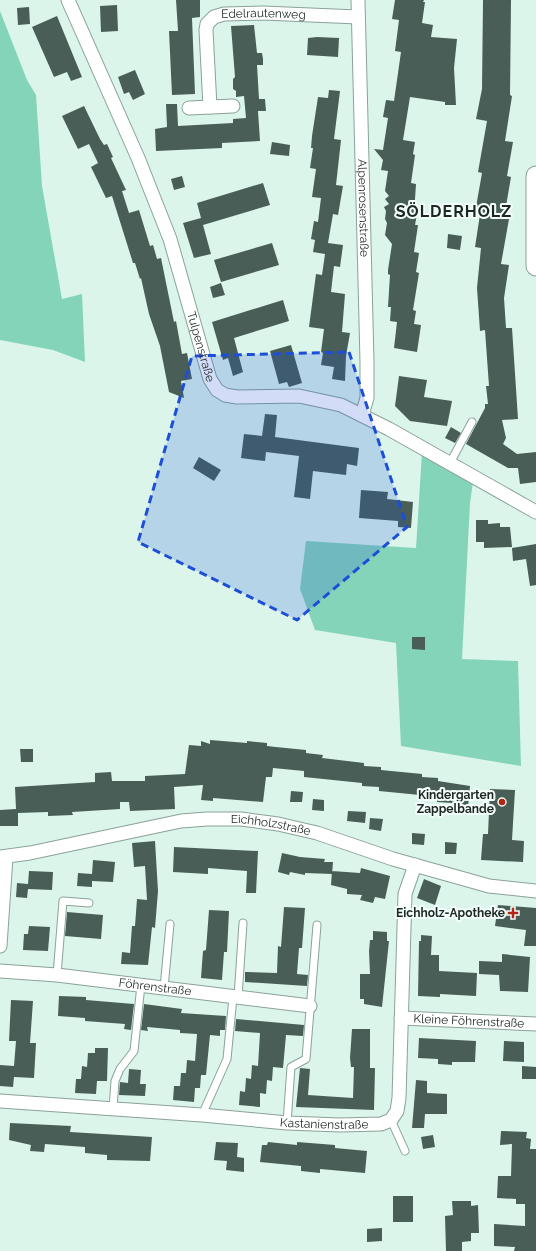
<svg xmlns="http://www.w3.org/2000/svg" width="536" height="1251" viewBox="0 0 536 1251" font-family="Raleway,sans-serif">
	<rect width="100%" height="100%" fill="#dcf5eb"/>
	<path fill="#84d4b9" d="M0 11 27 80 36 95 42 186 62 299 82 294 85 362 53 350 0 340Z
		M422 452 473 482 470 503 462 659 518 661 521 766 401 746 396 643 315 630 300 589 306 541 416 548Z"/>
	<path fill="#485e56" d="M176 0H200V17L192 18 195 94 172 95 169 31H178Z
		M395 0H424L423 2H425L422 23 433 25 431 37 457 39 454 68 456 105H445V102L410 97 403 140 415 142 413 154 415 155 411 183 416 184 414 214H417L415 225H418L414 252 419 253 416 272 419 273 413 310 416 311 414 324 421 325 417 352 394 348 397 322 390 321 391 307H388L390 275 388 274V270L392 244 385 235 387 223 385 219 386 211 384 207 389 204 385 199 389 196 385 191 388 171 381 170 383 160 374 149 383 150 388 118 383 117 386 100 394 101 401 52 395 51 399 20 392 19Z
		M483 0H511L510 95 512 96 505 141 513 142 507 176 511 177 504 218 509 219 501 264 509 265 504 298 506 328H512L518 419 502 420 506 438 503 444 517 454 536 452V482L520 484 518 468H508L466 444 485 408V404H488L486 386H489L485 330 480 331 477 288 481 248 475 247 481 208 476 207 482 173 478 172 487 121 476 119 482 89Z
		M117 5 118 31 101 32 100 6Z
		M29 7 30 24 18 25 17 8Z
		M57 16 82 77 71 81 67 72 54 77 32 27Z
		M254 25 257 53H262L263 59V65H257L259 99H265L266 111H258L260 141 222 143V148L156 151 155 129 167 127 166 104H177L178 126 233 123V119L246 118 244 96 236 97V91L233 89V79L235 77 231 26Z
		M317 37 339 38 338 57 307 55 308 38Z
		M135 70 145 94 133 100 129 92 124 94 118 77Z
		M329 90 340 91 334 139 341 140 336 185 343 186 338 215 333 214 328 243 343 245 340 267 334 266 331 292 345 294 342 332 350 333 346 356 345 381 332 379 334 367 321 365 323 353 321 352 324 329 309 327 316 274 322 275 325 254 313 252 315 240 311 239 314 221 318 222 321 198 312 197 316 169 310 168 313 148H311L312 136 318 97 328 98Z
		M84 106 100 139 104 145 107 144 113 157 111 158 126 190 122 191 129 213 139 210 150 246 153 245 157 259 161 258 174 322 176 321 182 354 187 353 192 379 181 381 184 398 169 392 160 346 149 314 141 278 140 279 135 263H133L112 196 106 198 91 167 98 163 89 144 78 149 62 116Z
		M272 142 290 145 289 156 270 154Z
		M182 176 185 187 174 190 171 179Z
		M263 183 270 205 203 225 211 254 194 258 183 223 201 218 197 203Z
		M448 234 462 236 460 250 447 248Z
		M272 243 279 265 221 282 214 260Z
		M221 283 225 295 213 298 210 287Z
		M283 300 289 321 234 338 243 372 233 376 228 358 223 360 212 322Z
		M291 345 302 383 289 387 287 382 279 384 270 351Z
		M399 376 427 380 424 397 452 401 447 426 410 421 395 406Z
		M265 414 277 415 275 437 359 448 357 466 347 464 346 475 313 471 310 499 294 497 299 456 266 452 265 461 241 458 244 434 262 436Z
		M451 427 461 433 455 443 445 438Z
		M199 457 221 470 214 481 193 468Z
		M361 490 388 492 387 499 413 502 411 528 398 527V521L359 518Z
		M476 520H488V524L500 523V527H510L512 547 484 548V542H476Z
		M536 544V585L530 586 526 559 513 561 512 548Z
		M412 637H425V650L412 649Z
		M210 740 247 743V741L267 743V746L276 747 306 750V753L323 755 322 758 364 763V766L381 767V770L422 774V777L438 778V781L470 786 468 807 453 806V803L437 802V799L420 798V795L379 791V787L362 786V783L304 777V771L273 768 272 777H266L263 802 213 798V801L201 800 203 785 174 787 175 809 130 811 129 802H120V809L72 812 73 815 48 816V812L18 813V826H0V810L16 809 15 787 95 782V773L111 772 112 781H145V776L185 774 189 745 201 746V741L210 744Z
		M20 749H33V762H21Z
		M490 789 515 790 512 840 524 841 523 862 481 860 483 834H488Z
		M291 791 303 792 302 802H290Z
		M313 799 324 800V811L312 810Z
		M348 811 366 812 365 823 347 821Z
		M370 818 383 819 381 831 369 829Z
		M412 833 425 834 424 845 412 844Z
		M155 841 158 891 155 928 152 927 148 965 121 964 122 952 130 953 132 926H135L137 899 147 900 145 866 134 867 132 843Z
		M445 842 457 843 456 854H445Z
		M174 847 258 851 256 893H246L247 871 208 868V874L173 872Z
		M282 853 300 857 325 859 324 862H333L332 874 305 873V875L290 872 289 875 278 872Z
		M93 860 115 862 113 882 92 881V887L77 886 78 873 92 874Z
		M361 868 390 876 385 899 375 897 373 903 360 900 362 895 347 894V889L331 885 332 871 360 873Z
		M29 871 53 872 52 890 28 889 27 898 16 897 17 883 28 884Z
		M424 879 441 886 435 905 417 898Z
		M498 905 536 908V946H524L526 930 495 926Z
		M284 907 305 908 302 948H299L297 974 308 975 307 986 245 982V972L277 973 278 946 281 947Z
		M209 910 229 911 227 952H224L222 980 201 978 203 951 206 950Z
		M67 912 103 915 101 939 65 936Z
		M29 926 50 927 48 951 23 950 24 934H28Z
		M373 931 387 932V941H389L382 1007 364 1004V999H360V974H370L369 951 370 940H373Z
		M421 935 432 936 431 955H439V971L477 973 476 996 440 994V997L418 996 419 941H421Z
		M502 954 530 957 528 992 500 991 499 975 479 974V961L502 962Z
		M59 996 86 997V1000L134 1004 131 1030 124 1029 125 1024 85 1021V1018L58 1016Z
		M11 1000 33 1001 30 1043H36L34 1078 14 1077 13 1087 0 1086V1065L14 1066 16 1041H9Z
		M144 1004 182 1009 181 1013 226 1016 225 1030H220V1036L210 1035 206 1075H201L200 1088H195L194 1102 173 1100 174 1086H180L181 1073H186L187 1060 195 1061 197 1034 180 1033V1030L147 1027 148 1031 141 1030Z
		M236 1019 304 1025 303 1036 286 1035 283 1068 273 1067 272 1081 267 1080 266 1094 260 1093V1107L239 1105 240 1091 245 1092 246 1078 251 1079 252 1065 258 1066 260 1033 235 1031Z
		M352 1029H370V1068H375L374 1110 296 1107 300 1068 310 1069 308 1095 353 1098 354 1067H351L350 1058Z
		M419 1038 476 1041 475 1062H452V1065L438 1064V1059L418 1058Z
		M504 1041 524 1042V1062L503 1061Z
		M95 1048H108L107 1081H97L96 1094 75 1093 76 1079H81L82 1066 87 1067 88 1053H95Z
		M522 1066 536 1067V1079H522Z
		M129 1069 141 1070 140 1084H146L145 1096 119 1095 120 1082 128 1083Z
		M416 1080 427 1081V1093L447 1094V1114H425L424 1128H412Z
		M10 1123 71 1126 70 1132 152 1137 150 1161 107 1160V1155L85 1153V1147L45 1144 44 1152 30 1151 31 1145 9 1140Z
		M501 1131 527 1132 526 1138 531 1139 530 1149H536V1251H514L515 1247 494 1246V1224L525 1226V1204H516V1199L497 1198 498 1176H511L512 1144 500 1145Z
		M433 1135 435 1147 423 1149 421 1137Z
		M216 1142 238 1143 237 1157 244 1158V1172L226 1170 227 1161 214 1160Z
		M268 1142 297 1145V1142L335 1145V1148L367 1151 365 1173 320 1169V1173L301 1171V1166L260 1162 262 1145H267Z
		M393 1196H413V1222H393Z
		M452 1201H471V1206L478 1205 479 1233H471V1241L462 1242V1251H446L445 1216 453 1215Z
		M382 1228V1241L367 1242V1229Z"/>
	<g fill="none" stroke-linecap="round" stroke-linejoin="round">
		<defs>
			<path id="service" d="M450 463 472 422
				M57 975 63 901 89 903
				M164 988 170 924
				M238 997 243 923
				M113 1108 115 1081 120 1069 134 1051 141 985
				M202 1115 227 1059 233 997
				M391 1120 405 1151
				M287 1123 291 1067 306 1059 317 925"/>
			<g id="minor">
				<path id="s1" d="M68 0 138 158 170 239 210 379 217 390 225 395 237 397 299 396 341 405 389 429 536 512"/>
				<path id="s2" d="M358 0 367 362V398L362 415"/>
				<path id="s3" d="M210 107 206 30 207 24 214 17 224 14 263 13 358 17"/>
				<path d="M189 108 233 106"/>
				<path id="s4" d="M0 857 30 853 181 821 207 819H241L278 824 317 833 393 859 489 886 536 891"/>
				<path d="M0 946 6 857"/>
				<path id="s5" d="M0 971 57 975 310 1006"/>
				<path id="s6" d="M401 1018 536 1024"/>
				<path id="s7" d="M0 1101 202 1115 287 1123 340 1125 381 1124 391 1120 397 1111 399 1098 405 894 415 865"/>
			</g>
			<path id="secondary" d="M536 176V266"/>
		</defs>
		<use href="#service" stroke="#8aa299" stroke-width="9"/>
		<use href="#minor" stroke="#8aa299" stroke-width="15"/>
		<use href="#secondary" stroke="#8aa299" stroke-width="21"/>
		<use href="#service" stroke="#fff" stroke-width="7"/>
		<use href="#minor" stroke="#fff" stroke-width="13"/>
		<use href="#secondary" stroke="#fff" stroke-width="19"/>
	</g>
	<path fill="#1d4ed8" fill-opacity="0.2" stroke="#1d4ed8" stroke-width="3" stroke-dasharray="8 5" stroke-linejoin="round" d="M349 352 407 527 297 620 138 542 192 356Z"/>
	<g fill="#b32514" stroke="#f4fefa" stroke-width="1.5">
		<circle cx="502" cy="802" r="4"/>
		<path d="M511 907h4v4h4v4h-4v4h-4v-4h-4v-4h4z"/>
	</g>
	<g text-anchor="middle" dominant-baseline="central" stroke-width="4" stroke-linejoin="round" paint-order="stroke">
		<g font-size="12" fill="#1d2723" stroke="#f4fefa">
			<text stroke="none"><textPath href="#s3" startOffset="143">Edelrautenweg</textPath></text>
			<text stroke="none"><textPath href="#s2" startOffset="208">Alpenrosenstraße</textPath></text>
			<text stroke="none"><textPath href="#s1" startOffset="372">Tulpenstraße</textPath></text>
			<text stroke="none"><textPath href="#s4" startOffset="275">Eichholzstraße</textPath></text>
			<text stroke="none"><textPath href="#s5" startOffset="156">Föhrenstraße</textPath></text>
			<text stroke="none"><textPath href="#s6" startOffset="68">Kleine Föhrenstraße</textPath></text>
			<text stroke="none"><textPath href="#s7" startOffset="325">Kastanienstraße</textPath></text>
		</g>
		<g font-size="12" font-weight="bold" fill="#1d2723" stroke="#f4fefa" text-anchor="end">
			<text x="494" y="795">Kindergarten<tspan x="494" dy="14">Zappelbande</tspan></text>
			<text x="505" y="913">Eichholz-Apotheke</text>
		</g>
		<g font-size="16" font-weight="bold" letter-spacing="1" fill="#1d2723" stroke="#f4fefa">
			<text x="454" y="211">SÖLDERHOLZ</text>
		</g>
	</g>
</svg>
